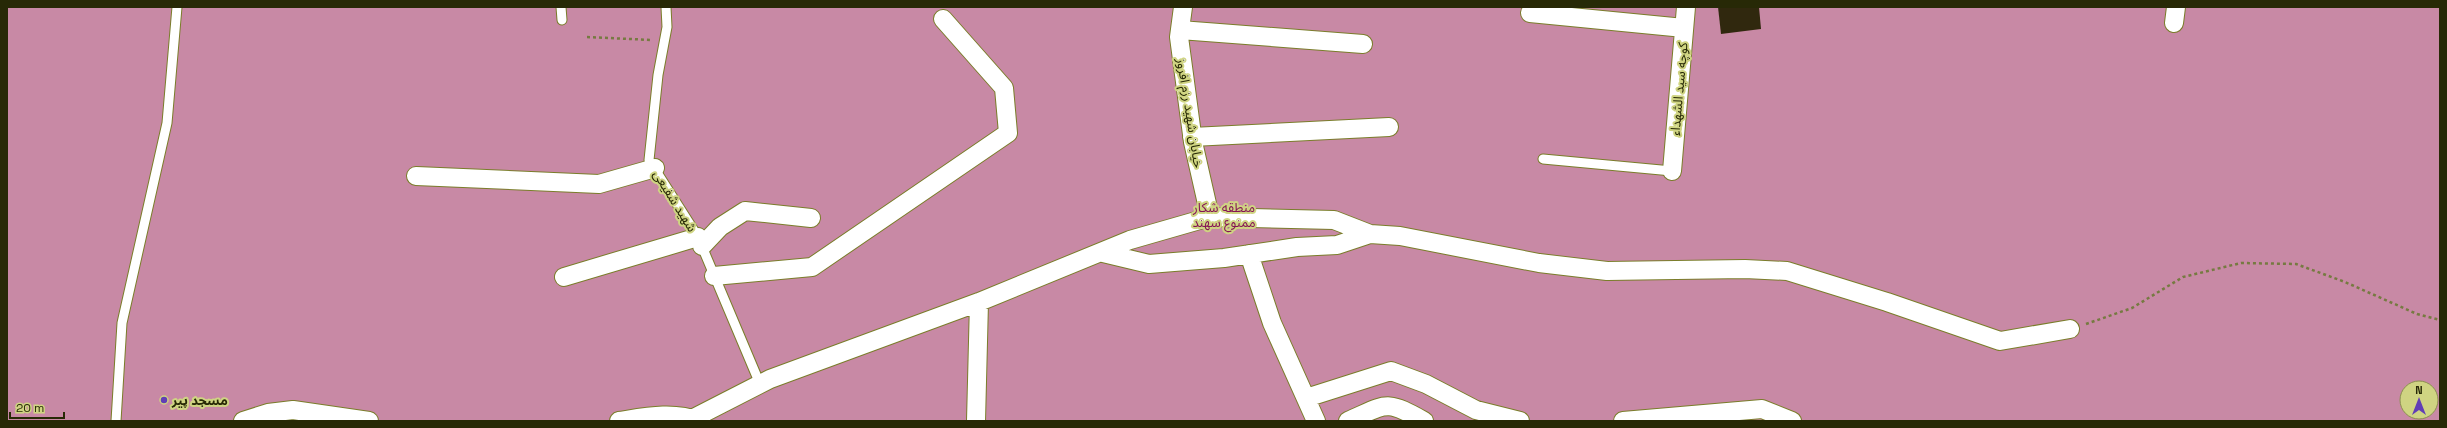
<svg xmlns="http://www.w3.org/2000/svg" width="2447" height="428" viewBox="0 0 2447 428" font-family="'Space Grotesk','Noto Sans Arabic',sans-serif">
	<rect width="100%" height="100%" fill="#cfd482"/>
	<path fill="#c889a5" fill-rule="evenodd" d="M7 7H2440V421H7ZM2407 388H2431V412H2407Z"/>
	<path fill="#30280e" d="M1718 7H1759L1761 29 1721 34Z"/>
	<g fill="none" stroke-linecap="round" stroke-linejoin="round">
		<defs>
			<path id="service" d="M561 7 562 20
				M666 7 667 27 658 75 649 160 698 237 760 384
				M1543 159 1672 171
				M116 421 122 323 167 123 177 7"/>
			<path id="minor" d="M1183 7 1179 37 1193 142 1210 217
				M1530 13 1684 28
				M2174 23 2176 7
				M1180 30 1363 44
				M1192 137 1389 127
				M1672 171 1686 7
				M416 176 599 184 655 168
				M702 246 720 227 745 211 811 218
				M1103 253 1149 264 1224 258 1297 247 1337 245 1370 234
				M1249 254 1272 323 1316 421
				M714 276 812 267 1008 133 1004 88 943 19
				M564 277 698 237
				M1306 398 1391 371 1426 384 1476 410 1520 421
				M243 421 268 413 293 410 369 421
				M619 421C645 417 673 411 699 421
				M688 421 770 379 979 302 1130 240 1210 217 1334 220 1370 234 1400 236 1539 263 1607 271 1745 269 1787 271 1887 302 2000 341 2070 329
				M976 421 979 302
				M1348 421C1387 404 1385 399 1424 421
				M1623 421 1762 409 1792 421"/>
		</defs>
		<use href="#service" stroke="#7a7d2a" stroke-width="11"/>
		<use href="#minor" stroke="#7a7d2a" stroke-width="20"/>
		<path stroke="#767a41" stroke-width="2.5" stroke-dasharray="3 3" stroke-linecap="butt" d="M587 37 652 40
			M2086 324 2132 308 2183 277 2241 263 2296 264 2345 282 2417 314 2440 320"/>
		<use href="#service" stroke="#fff" stroke-width="9"/>
		<use href="#minor" stroke="#fff" stroke-width="18"/>
	</g>
	<circle fill="#613eb6" stroke="#cfd482" stroke-width="1.5" cx="164" cy="400" r="4"/>
	<g text-anchor="middle" dominant-baseline="central" stroke-width="4" stroke-linejoin="round" paint-order="stroke">
		<g font-size="13" fill="#272906" stroke="#cfd482">
			<text transform="translate(1679 89) rotate(-85)">کوچه سید الشهداء</text>
			<text transform="translate(1190 113) rotate(81)">خیابان شهید رزم افروز</text>
			<text transform="translate(675 201) rotate(58)">شهید شفیعی</text>
		</g>
		<g font-size="13" fill="#851355" stroke="#cfd482">
			<text x="1224" y="207">منطقه شکار<tspan x="1224" dy="15">ممنوع سهند</tspan></text>
		</g>
		<g font-size="13" font-weight="bold" fill="#272906" stroke="#cfd482" text-anchor="start">
			<text x="172" y="400">مسجد پیر</text>
		</g>
	</g>
	<rect width="2447" height="428" fill="none" stroke="#272906" stroke-width="16"/>
	<g transform="translate(2419 400)"><circle r="19" fill="#cfd482" stroke="#8c9050"/>
	<path d="M0-3L7 15L0 10L-7 15Z" fill="#613eb6"/>
	<text y="-6" font-size="11" font-weight="bold" text-anchor="middle" fill="#272906">N</text>
	</g>
	<path d="M10 412v6h54v-6" fill="none" stroke="#272906" stroke-width="2"/>
	<text x="16" y="412" font-size="12" fill="#272906" stroke="#cfd482" stroke-width="3" paint-order="stroke">20 m</text>
</svg>
